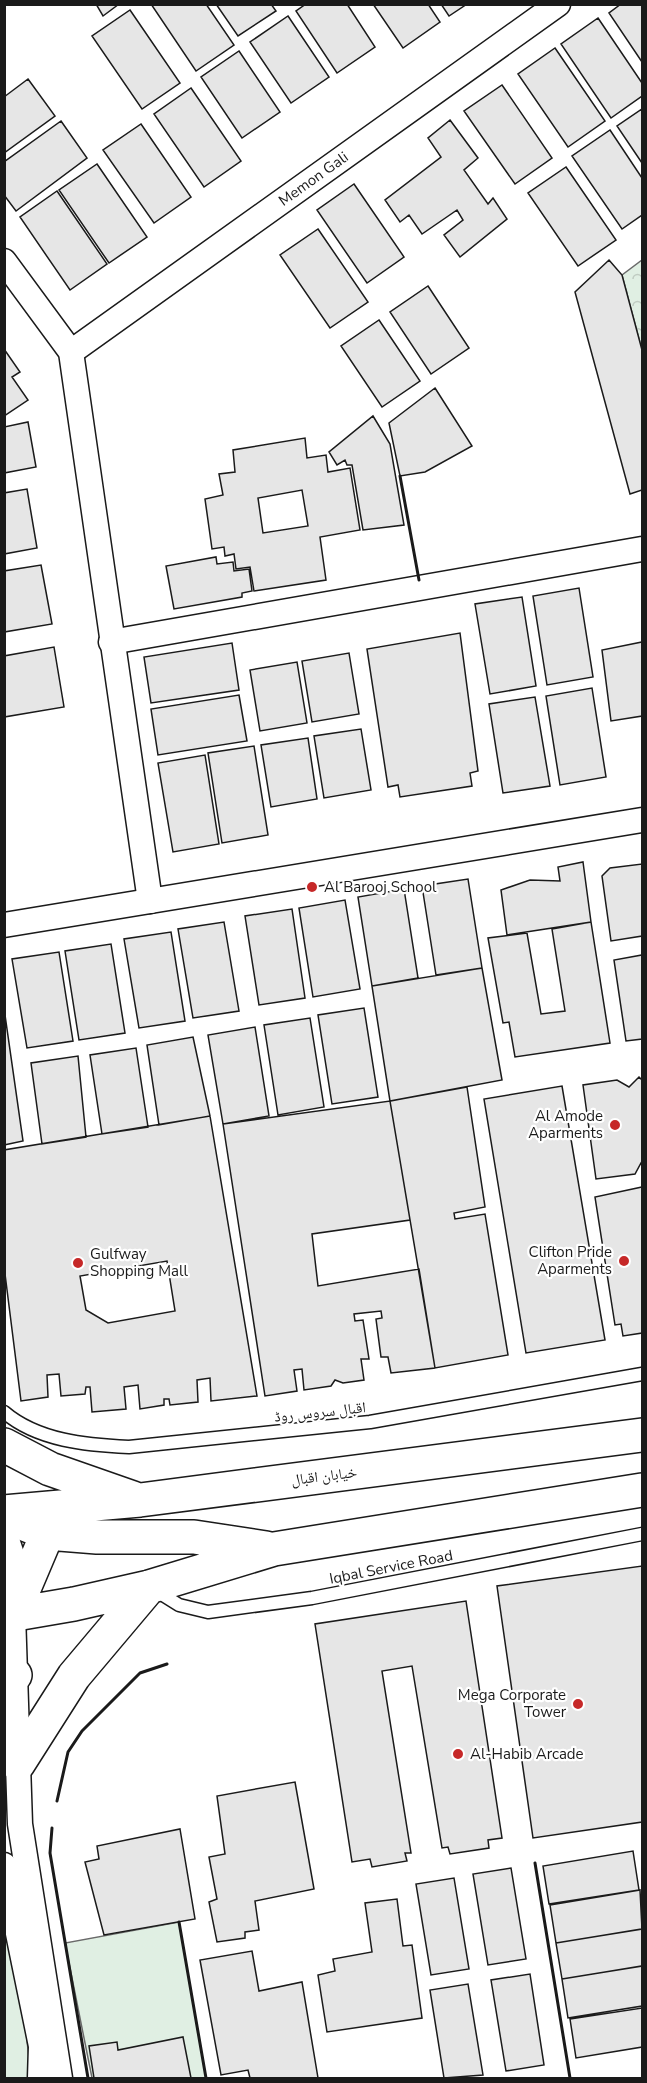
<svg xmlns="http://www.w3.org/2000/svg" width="647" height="2083" viewBox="0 0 647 2083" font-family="'Nunito Sans','Noto Naskh Arabic',sans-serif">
	<defs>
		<pattern id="forest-crowns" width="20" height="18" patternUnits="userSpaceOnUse" patternTransform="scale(1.5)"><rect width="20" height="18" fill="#e0efe3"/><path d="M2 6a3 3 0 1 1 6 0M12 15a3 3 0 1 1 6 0" fill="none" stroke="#c0ccc2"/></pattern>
	</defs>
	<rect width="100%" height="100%" fill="#fff"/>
	<path fill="#e0efe3" stroke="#6a6a6a" stroke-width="1.5" d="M179 1922 206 2078H92L65 1943Z
		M4 1938 17 1946 31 2078H5Z"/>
	<path fill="url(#forest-crowns)" stroke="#6a6a6a" stroke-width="1.5" d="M642 260V350L622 275Z"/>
	<path fill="#e6e6e6" stroke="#1a1a1a" stroke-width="1.5" fill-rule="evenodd" d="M96 4H119L103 16Z
		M151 4H206L234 45 196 71Z
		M216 4H271L276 11 238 36Z
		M306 4H347L375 47 337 73 296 11Z
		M373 4H428L440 22 403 48Z
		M441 4H467L449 16Z
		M621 4H642V62L609 13Z
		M130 10 180 83 142 109 92 36Z
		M288 16 329 77 291 103 250 42Z
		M598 18 642 83V96L611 118 561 44Z
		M555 48 605 121 568 147 518 74Z
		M239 51 280 112 242 138 201 77Z
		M28 79 55 116 4 153V97Z
		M502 85 552 158 515 184 464 111Z
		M191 88 241 161 204 187 154 114Z
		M642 109V163L617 126Z
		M450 120 478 158 464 170 488 204 493 198 507 219 460 257 444 235 463 220 457 210 422 234 409 215 400 222 385 200 441 157 428 138Z
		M61 121 87 158 16 211 4 195V162Z
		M141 124 191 197 154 223 103 150Z
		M610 130 642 178V215L622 229 572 156Z
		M97 164 147 237 109 263 59 190Z
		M566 167 616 240 578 266 528 193Z
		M354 184 404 257 367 283 317 210Z
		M57 191 107 264 70 290 20 217Z
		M318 229 368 302 330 328 280 255Z
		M609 260 622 275 642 350V490L630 494 575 292Z
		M428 286 469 348 431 374 390 312Z
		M379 320 420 381 382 407 341 346Z
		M4 349 20 372 12 377 28 400 4 416Z
		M435 388 472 446 425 472 400 476 389 423Z
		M373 416 390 444 404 525 363 530 352 465H347L345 460 337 465 329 452Z
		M28 422 36 467 4 473V427Z
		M305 438 307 458 326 455 328 472 350 468 360 530 320 537 326 580 254 591 250 567 236 569 234 554 225 556 224 547 212 549 205 499 223 495 219 474 235 472 233 450ZM302 490 308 526 263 533 258 498Z
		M27 489 37 548 4 554V493Z
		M216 557 217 564 233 562 234 571 249 569 252 591 242 593V597L174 609 166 566Z
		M41 565 52 624 4 632V571Z
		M579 588 593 677 547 685 533 596Z
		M522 597 536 686 490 694 475 604Z
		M460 633 478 771 470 773 472 786 400 797 398 785 388 787 367 649Z
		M642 642V716L611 721 602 650Z
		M232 643 239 690 151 703 144 657Z
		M54 647 64 707 4 717V656Z
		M349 653 359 714 312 722 302 661Z
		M297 662 307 723 260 731 250 670Z
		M592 688 606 777 560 785 546 696Z
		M239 695 247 741 158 755 151 709Z
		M535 697 550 786 503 793 489 704Z
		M361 729 371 790 324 798 314 736Z
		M308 738 317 799 271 807 261 745Z
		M254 746 268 835 222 843 208 753Z
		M205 755 219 844 173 852 158 763Z
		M583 862 591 922 507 935 501 890 530 880 560 881 558 867Z
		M642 864V936L611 941 602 876 610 868Z
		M468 879 482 968 436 975 422 886Z
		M404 889 418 978 372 986 358 897Z
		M345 900 360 989 313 997 299 908Z
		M292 909 305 998 259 1005 245 916Z
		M224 922 239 1011 193 1018 178 929Z
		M591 922 610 1043 515 1057 509 1022 503 1023 488 938 527 933 541 1014 565 1011 552 929Z
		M171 932 185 1021 139 1028 124 939Z
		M111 944 125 1033 79 1040 65 951Z
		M59 952 73 1041 27 1048 12 959Z
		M642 955V1039L626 1041 614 960Z
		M482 968 502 1080 390 1101 372 986Z
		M4 1008 23 1141 4 1145Z
		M364 1008 378 1097 332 1104 318 1015Z
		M310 1018 324 1107 278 1115 264 1025Z
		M255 1027 269 1116 223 1124 208 1035Z
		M193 1037 210 1116 159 1125 147 1045Z
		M136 1048 148 1127 102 1134 90 1055Z
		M78 1056 86 1137 42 1144 31 1063Z
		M639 1077 642 1080V1164L641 1163 635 1174 596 1179 583 1085 617 1080 629 1087Z
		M562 1086 605 1340 526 1353 484 1099Z
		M467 1087 485 1207 454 1213 455 1219 485 1214 508 1355 435 1368 390 1101Z
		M390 1101 410 1220 312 1234 318 1286 419 1269 435 1368 391 1373 388 1357H381L376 1319 382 1318 381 1311 354 1314 355 1321 363 1320 369 1359H361L364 1380 343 1383 335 1380 331 1386 304 1390 302 1369 294 1370 297 1391 265 1396 223 1124Z
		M210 1116 257 1396 211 1401 210 1378 197 1380 198 1402 170 1405 169 1399H164V1405L140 1409 138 1385 124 1387 126 1409 92 1412 90 1387H86L85 1394 61 1396 59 1374 47 1375 48 1397 21 1401 4 1266V1150ZM167 1261 175 1311 108 1323 86 1310 80 1276Z
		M642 1187V1333L623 1336 621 1324 615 1325 595 1197Z
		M642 1566V1822L533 1838 497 1586Z
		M466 1601 502 1838 488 1840 489 1848 450 1854 448 1847 442 1848 412 1666 382 1671 411 1853H405L407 1861 372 1867 370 1859 352 1862 315 1624Z
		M295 1782 314 1889 255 1901 259 1930 245 1932V1938L217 1942 209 1902 217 1899 209 1857 225 1854 217 1796Z
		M180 1829 195 1919 104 1935 85 1862 99 1859 97 1846Z
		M633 1851 639 1890 549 1904 543 1866Z
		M511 1868 526 1959 488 1965 473 1874Z
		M454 1878 469 1969 431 1975 416 1884Z
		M640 1890 642 1929 556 1943 550 1905Z
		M397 1899 403 1946 412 1945 422 2018 327 2032 318 1975 335 1971 333 1959 372 1952 365 1903Z
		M642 1929V1966L562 1979 556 1943Z
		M252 1951 259 1991 302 1982 318 2078H250L248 2070 221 2075 200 1960Z
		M642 1966V2006L568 2018 562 1979Z
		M530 1974 544 2065 506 2071 491 1980Z
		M468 1984 483 2075 444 2078 430 1990Z
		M642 2008V2047L576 2058 570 2019Z
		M183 2037 191 2078H94L89 2046 117 2042 118 2050Z"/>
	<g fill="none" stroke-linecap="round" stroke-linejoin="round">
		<defs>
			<path id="lane" d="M4 1412C38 1441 87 1445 129 1447L370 1422 642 1374
				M155 1590 179 1605 208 1612 312 1598 642 1534"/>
			<g id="street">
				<path d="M4 261 71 352 150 901"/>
				<path id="s1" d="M71 352 558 4"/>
				<path d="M111 642 642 549"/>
				<path d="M4 925 642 820"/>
				<path d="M13 1614 20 1824 60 2078"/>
				<path d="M4 1865 41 2046 40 2078"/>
			</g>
			<path id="secondary" d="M4 1545 8 1557 13 1614"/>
			<path id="primary" d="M4 1445 50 1469 133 1498
				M4 1512 140 1500 642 1435
				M4 1516 47 1533 97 1537H194L266 1548
				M4 1616 74 1604 149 1587 274 1549 642 1490
				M6 1631 56 1513
				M4 1667 15 1675
				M18 1764 74 1676 149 1587"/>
		</defs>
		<use href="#lane" stroke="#1a1a1a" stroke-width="15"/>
		<use href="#street" stroke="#1a1a1a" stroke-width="27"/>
		<use href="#secondary" stroke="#1a1a1a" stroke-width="36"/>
		<use href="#primary" stroke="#1a1a1a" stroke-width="36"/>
		<use href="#lane" stroke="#fff" stroke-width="12"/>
		<use href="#street" stroke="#fff" stroke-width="24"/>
		<use href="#secondary" stroke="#fff" stroke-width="33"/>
		<use href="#primary" stroke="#fff" stroke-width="33"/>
		<path stroke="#1a1a1a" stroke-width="3" d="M400 476 419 580
			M57 1801 68 1752 82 1731 140 1673 167 1664
			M52 1828 50 1853 88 2078
			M535 1863 570 2078
			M179 1922 206 2078"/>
	</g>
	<g fill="#c62828" stroke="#fff" stroke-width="2">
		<circle cx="312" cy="887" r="6"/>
		<circle cx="615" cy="1125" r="6"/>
		<circle cx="624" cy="1261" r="6"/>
		<circle cx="78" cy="1263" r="6"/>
		<circle cx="578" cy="1704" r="6"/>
		<circle cx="458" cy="1754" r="6"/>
	</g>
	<g text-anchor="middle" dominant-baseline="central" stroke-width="4.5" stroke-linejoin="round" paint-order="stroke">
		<g font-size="15" fill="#1a1a1a" stroke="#fff">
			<text stroke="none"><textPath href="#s1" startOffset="298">Memon Gali</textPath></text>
			<text transform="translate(320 1412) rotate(-6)">اقبال سروس روڈ</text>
			<text transform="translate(324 1476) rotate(-7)">خیابان اقبال</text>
			<text transform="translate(391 1567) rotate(-11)">Iqbal Service Road</text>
		</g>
		<g font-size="15" fill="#1a1a1a" stroke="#fff" text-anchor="start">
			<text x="324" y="887">Al Barooj School</text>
			<text x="603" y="1116" text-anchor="end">Al Amode<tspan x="603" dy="17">Aparments</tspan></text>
			<text x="612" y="1252" text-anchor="end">Clifton Pride<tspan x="612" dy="17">Aparments</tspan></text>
			<text x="90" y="1254">Gulfway<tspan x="90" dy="17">Shopping Mall</tspan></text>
			<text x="566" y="1695" text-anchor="end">Mega Corporate<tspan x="566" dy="17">Tower</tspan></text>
			<text x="470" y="1754">Al-Habib Arcade</text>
		</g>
	</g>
	<rect width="647" height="2083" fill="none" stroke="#1a1a1a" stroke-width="12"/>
</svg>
